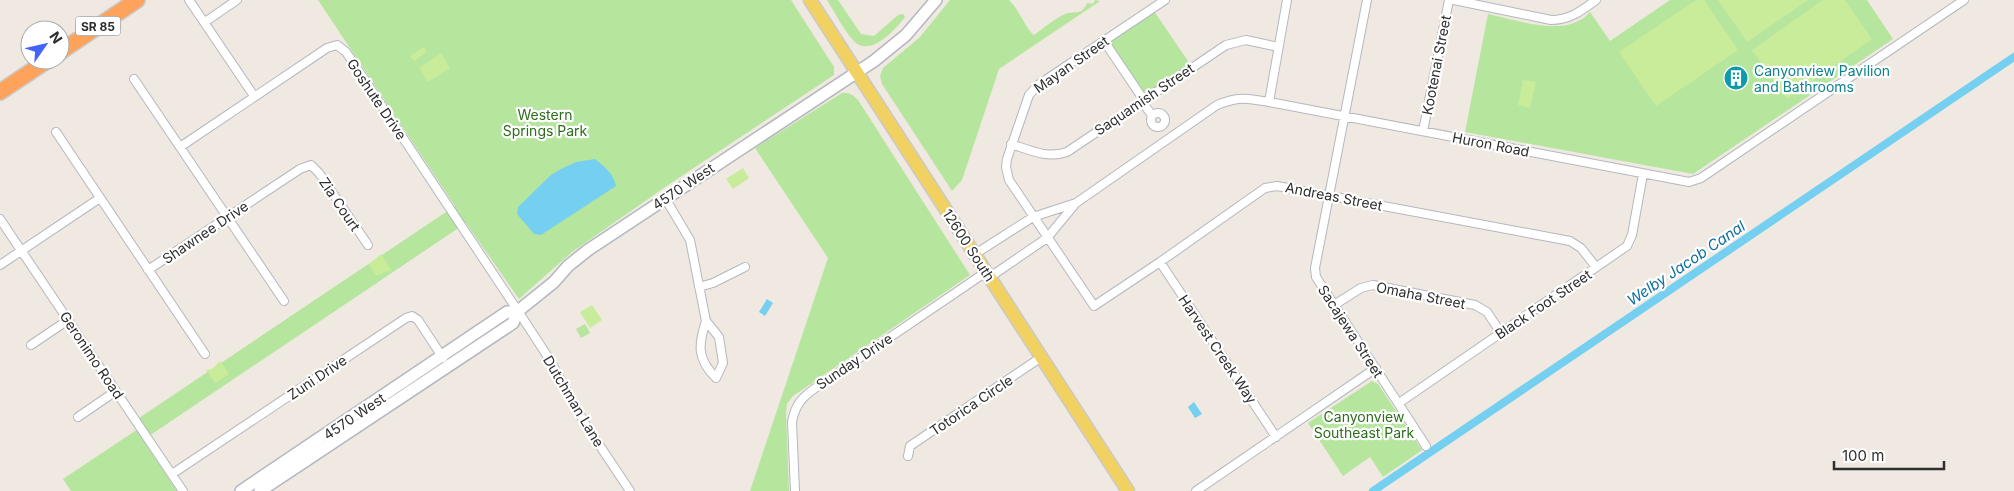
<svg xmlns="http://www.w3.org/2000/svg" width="2014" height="491" viewBox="0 0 2014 491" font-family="Inter,sans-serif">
	<rect width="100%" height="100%" fill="#efe9e1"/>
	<path fill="#b6e59e" d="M318 0H791L834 67V75L671 183 572 252 519 299 466 223 143 440 177 491H71L63 479 144 425 139 418 455 206Z
		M827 0H838L861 34 874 36 898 15 903 14 905 17C896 29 871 57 855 42 846 34 834 11 827 0Z
		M950 0H1009C1019 9 1027 31 1034 35 1044 28 1054 19 1065 14 1075 10 1081 17 1087 3L1093 4 1095 0 1100 1 999 69 962 180 952 191 882 84 880 76 883 68 920 37Z
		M1670 0H1867L1893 39 1693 174 1465 132 1488 14C1518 20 1567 39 1590 12L1610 41Z
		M1154 11 1190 64 1148 92H1142L1111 45 1112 40Z
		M842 93C849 92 853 95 858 100L970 275 793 396 787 404 786 413 789 491H750L828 258 755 148Z
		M585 324 590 333 581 338 576 329Z
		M1372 381 1378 384 1422 450 1383 477 1370 457 1343 476 1308 423Z"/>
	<path fill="#c9ec9a" d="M1696 0H1704L1738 50 1656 106 1619 52Z
		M1718 0H1808L1747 42Z
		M1823 0H1845L1872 39 1787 99 1752 50Z
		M424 47 427 52 414 61 410 56Z
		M441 53 450 68 428 82 419 68Z
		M1523 80 1536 82 1530 108 1518 105Z
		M743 168 749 178 733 189 726 179Z
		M381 254 391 270 376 276 369 264Z
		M592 305 602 320 590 328 580 312Z
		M220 361 229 374 215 383 206 370 212 369Z"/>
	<path fill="#75cff0" d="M595 159C605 167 613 173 616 186L541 235 534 234 517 214 518 207 551 175 561 169 576 162Z
		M767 299 773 303 765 316 759 312Z
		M1194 402 1202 414 1195 418 1188 407Z"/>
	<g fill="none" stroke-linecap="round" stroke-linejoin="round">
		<path stroke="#75cff0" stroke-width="8" d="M1373 491 2014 57"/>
		<defs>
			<path id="street" d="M189 0 254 96
				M1165 0 1038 85 1029 95 1007 159 1006 167 1009 180 1094 306 1160 262 1265 188 1277 186 1570 241 1581 248 1596 267
				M1367 0 1315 268 1316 277 1426 446
				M1454 0 1551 20C1570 20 1581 11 1596 0
				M205 22 237 0
				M1104 41 1143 99 1145 106 1152 115
				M134 79 284 301
				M1269 102 1287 0
				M1151 120a7 7 0 1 1 14 0a7 7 0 1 1-14 0Z
				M1423 131 1449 0
				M56 132 205 354
				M1011 144C1030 150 1047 159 1067 152L1226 45 1246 40 1278 47
				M180 147 327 48 337 45 346 52 518 311 548 357 584 422 630 491
				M665 198 690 240 706 321 719 337 723 363 716 378C697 359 698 345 706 321
				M0 219 183 491
				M975 254 1033 217 1076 203
				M1160 262 1276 437
				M0 265 100 198
				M148 270 300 169 311 165 319 173 368 245
				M990 277 1047 238 1076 203 1217 105C1238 96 1247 98 1269 102L1689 182 1701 178 1964 0
				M699 287 713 283 745 267
				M1334 305 1361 288 1373 285 1475 305 1487 312 1501 333
				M31 345 68 320
				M1399 403 1627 246 1632 235 1643 174
				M78 417 116 391
				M908 456 910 446 1040 358
				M172 474 406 318 412 316 418 320 443 358
				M795 491 792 422C795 406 801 398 814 389L986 272
				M1196 491 1376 368"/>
			<path id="secondary" d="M241 491 507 312 518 311
				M260 491 513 323 518 311 554 282 568 266 588 250 874 61 906 35 936 0"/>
			<path id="primary" d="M810 0 1128 491"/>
			<path id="highway" d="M60 52 137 0
				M0 92 48 60"/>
		</defs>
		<use href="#street" stroke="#b4b7c1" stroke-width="10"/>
		<use href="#secondary" stroke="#b4b7c1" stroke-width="14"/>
		<use href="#primary" stroke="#c9c9c9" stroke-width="15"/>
		<use href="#highway" stroke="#c9c9c9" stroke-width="18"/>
		<use href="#street" stroke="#fff" stroke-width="8"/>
		<use href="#secondary" stroke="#fff" stroke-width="11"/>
		<use href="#primary" stroke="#f2d163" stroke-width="12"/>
		<use href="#highway" stroke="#ffa35c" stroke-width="15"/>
	</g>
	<defs>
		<symbol id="building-disc" viewBox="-11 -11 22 22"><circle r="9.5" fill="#0f9aa8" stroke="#fff"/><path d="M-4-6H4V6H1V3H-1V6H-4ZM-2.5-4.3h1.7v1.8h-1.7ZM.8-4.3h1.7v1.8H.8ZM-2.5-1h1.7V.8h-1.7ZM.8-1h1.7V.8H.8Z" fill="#fff"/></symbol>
	</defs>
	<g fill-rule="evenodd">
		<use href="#building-disc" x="1722" y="64" width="28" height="28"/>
	</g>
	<g text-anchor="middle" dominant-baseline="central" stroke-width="4.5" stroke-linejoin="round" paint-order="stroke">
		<rect fill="#fff" stroke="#6d6d6d" stroke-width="1" x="75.5" y="16.5" width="45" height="19" rx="4"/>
		<g font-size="12" font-weight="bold" fill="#2e2e2e">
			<text x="98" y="26">SR 85</text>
		</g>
		<g font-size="14" fill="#2e2e2e" stroke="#fff">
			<text transform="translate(1071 64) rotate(-35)">Mayan Street</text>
			<text transform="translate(1436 65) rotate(-79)">Kootenai Street</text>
			<text transform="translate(377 99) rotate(56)">Goshute Drive</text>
			<text transform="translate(1144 99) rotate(-34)">Saquamish Street</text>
			<text transform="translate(1491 144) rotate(11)">Huron Road</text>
			<text transform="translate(683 186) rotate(-34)">4570 West</text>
			<text transform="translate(1334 196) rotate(11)">Andreas Street</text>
			<text transform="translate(340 204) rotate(56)">Zia Court</text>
			<text transform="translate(205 232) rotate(-34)">Shawnee Drive</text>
			<text transform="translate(969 245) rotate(57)">12600 South</text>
			<text transform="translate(1421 295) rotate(11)">Omaha Street</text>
			<text transform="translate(1543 304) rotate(-34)">Black Foot Street</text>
			<text transform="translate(1351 331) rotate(57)">Sacajewa Street</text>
			<text transform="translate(1218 349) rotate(56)">Harvest Creek Way</text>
			<text transform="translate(92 355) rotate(56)">Geronimo Road</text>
			<text transform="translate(854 361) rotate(-34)">Sunday Drive</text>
			<text transform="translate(317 377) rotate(-34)">Zuni Drive</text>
			<text transform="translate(574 401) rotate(59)">Dutchman Lane</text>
			<text transform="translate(971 405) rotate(-34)">Totorica Circle</text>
			<text transform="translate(354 416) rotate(-34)">4570 West</text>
		</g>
		<g font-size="14" fill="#0d838f" stroke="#fff" text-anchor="start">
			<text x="1754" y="70">Canyonview Pavilion<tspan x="1754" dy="16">and Bathrooms</tspan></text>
		</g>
		<g font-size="14" fill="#2c6e1b" stroke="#fff">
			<text x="545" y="114">Western<tspan x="545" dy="16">Springs Park</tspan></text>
			<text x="1364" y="416">Canyonview<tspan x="1364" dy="16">Southeast Park</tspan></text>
		</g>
		<g font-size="15" font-style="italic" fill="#0d6fa3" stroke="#fff">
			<text transform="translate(1686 263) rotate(-34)">Welby Jacob Canal</text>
		</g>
	</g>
	<g transform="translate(45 45) rotate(56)"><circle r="24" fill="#ffffff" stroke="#ababab"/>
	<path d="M0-4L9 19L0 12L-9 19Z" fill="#4264fb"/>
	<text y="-8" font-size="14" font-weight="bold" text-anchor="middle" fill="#2e2e2e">N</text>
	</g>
	<path d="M1834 461v8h110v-8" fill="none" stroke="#2e2e2e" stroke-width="2.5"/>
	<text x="1842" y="461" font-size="15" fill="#2e2e2e" stroke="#ffffff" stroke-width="4" paint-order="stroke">100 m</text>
</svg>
